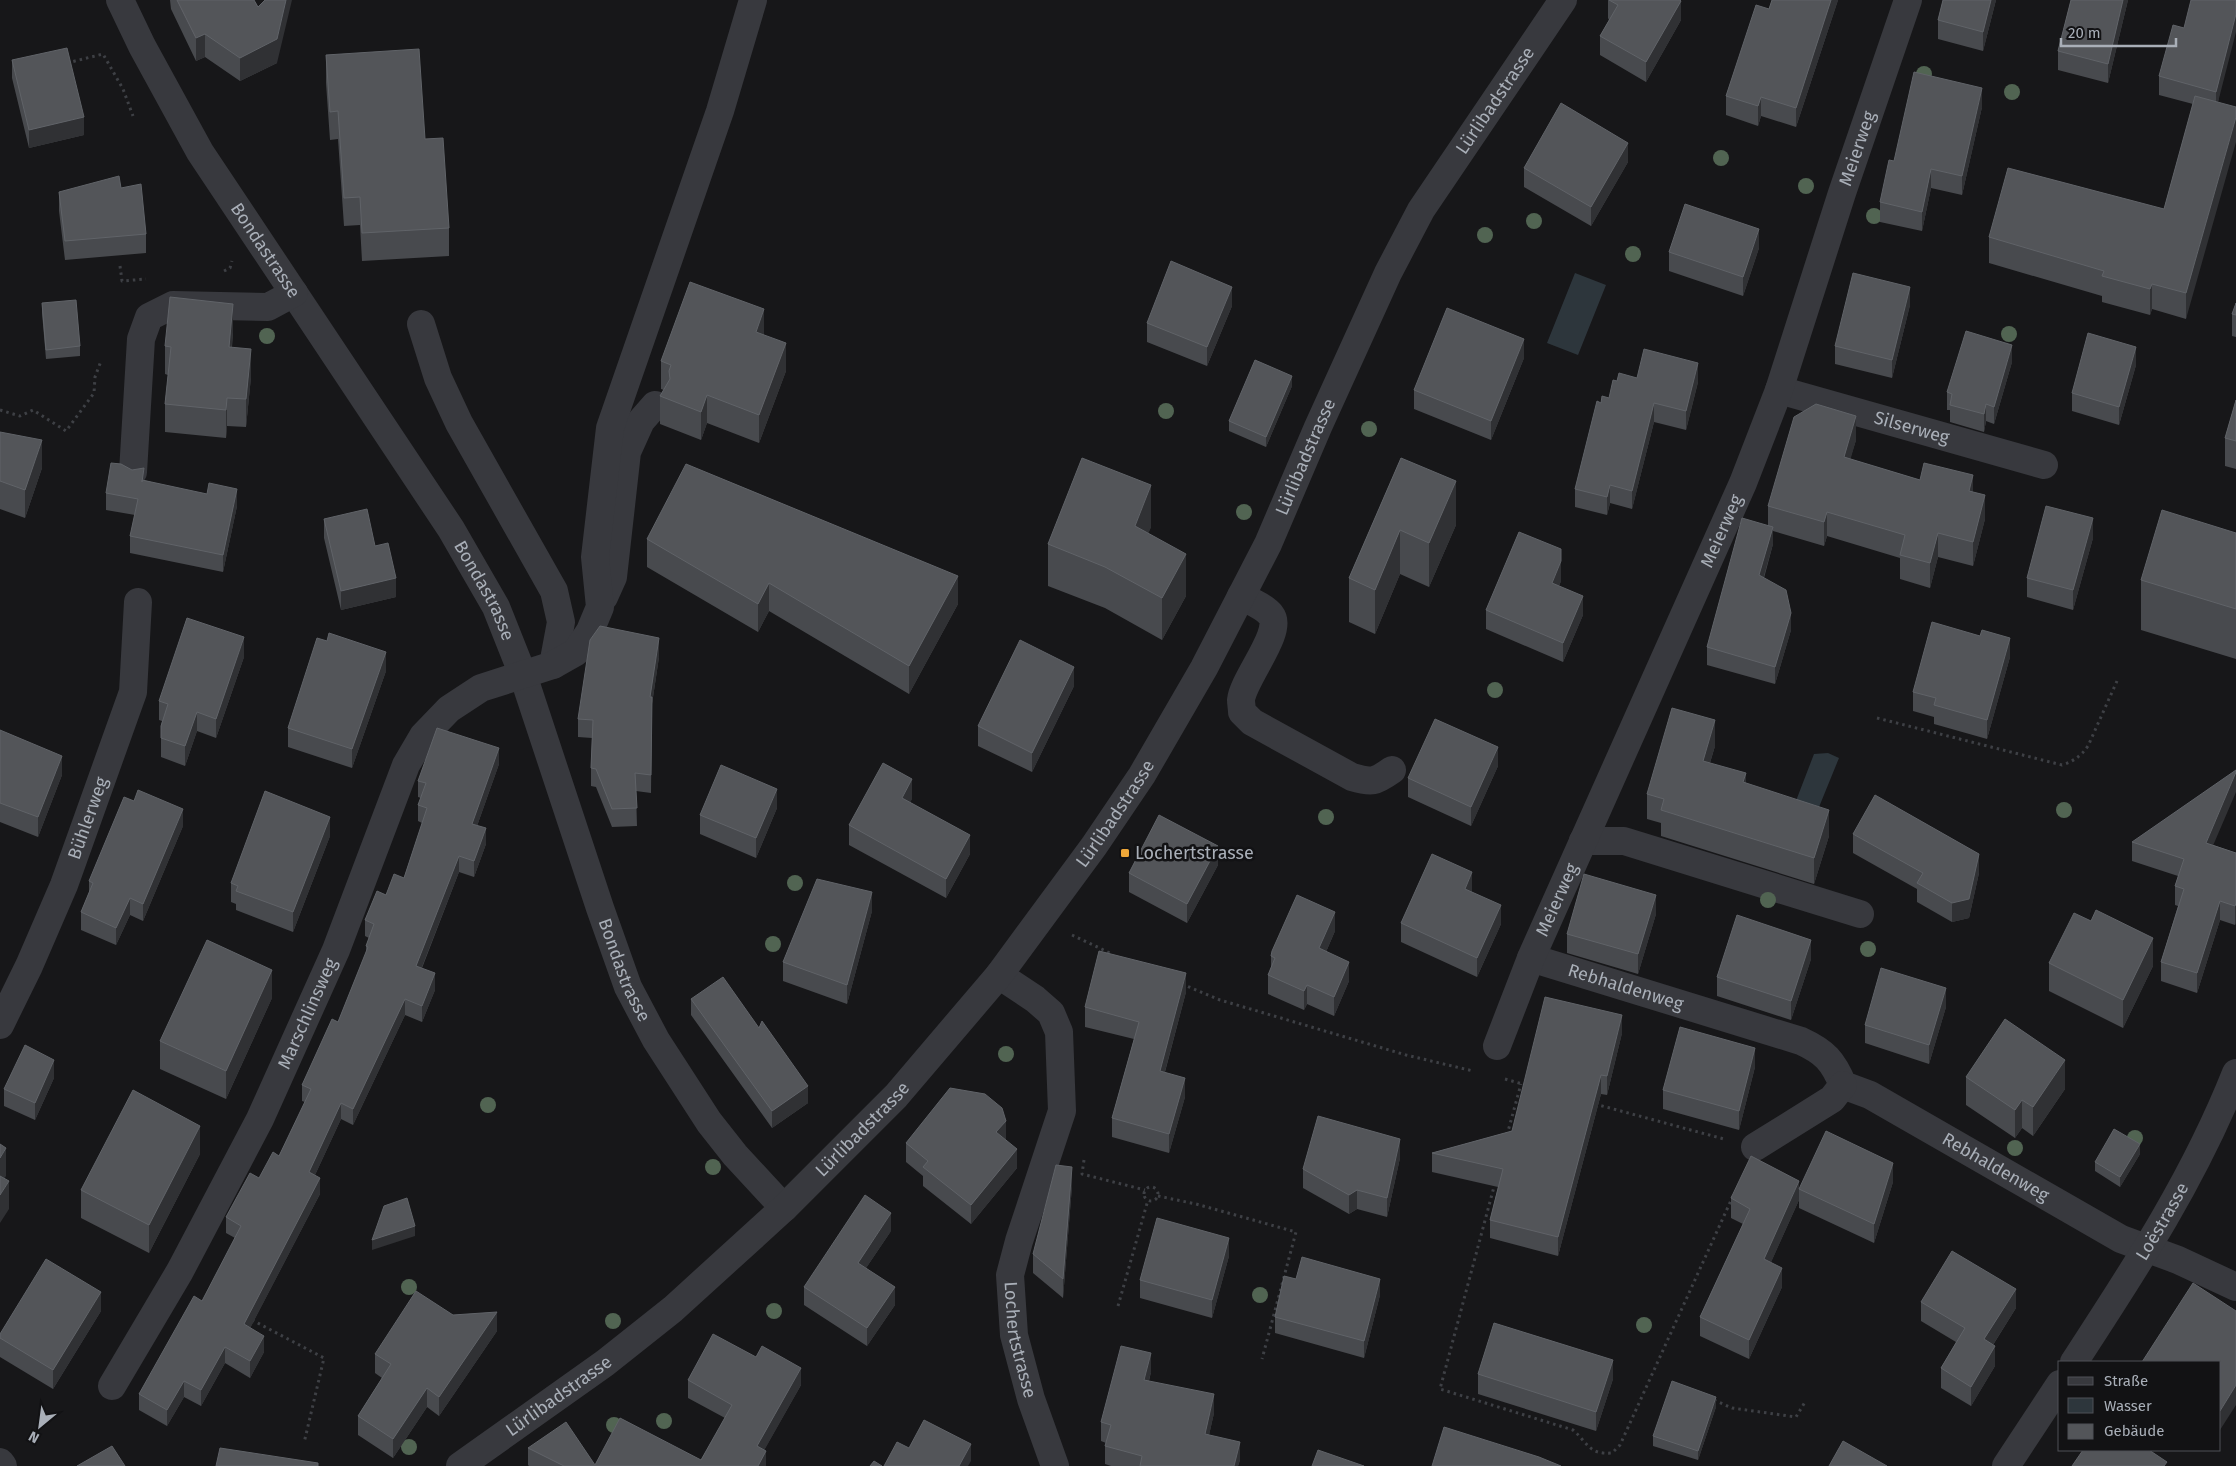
<svg xmlns="http://www.w3.org/2000/svg" width="2236" height="1466" viewBox="0 0 2236 1466" font-family="'Fira Sans',sans-serif">
	<rect width="100%" height="100%" fill="#171719"/>
	<path fill="#2d363c" d="M1575 273 1606 285 1578 355 1547 343Z
		M1828 753 1839 758 1817 812 1794 806 1814 754Z"/>
	<g fill="none" stroke-linecap="round" stroke-linejoin="round">
		<path stroke="#3e4045" stroke-width="3" stroke-dasharray="2.5 4" stroke-linecap="butt" d="M67 63 103 54 123 89 133 116
			M120 266 122 281 146 279
			M224 271 230 268 232 261
			M0 410 20 416 33 410 66 431 94 393 95 377 101 361
			M1877 718 2062 765C2074 761 2081 756 2088 746L2117 681
			M1072 935 1112 954
			M1182 984 1220 1000 1406 1055 1473 1071
			M1505 1079 1526 1085
			M1595 1104 1724 1139
			M1507 1135 1521 1084
			M1084 1160 1082 1174 1145 1190
			M1495 1183 1440 1389 1573 1430C1588 1443 1589 1455 1612 1453L1620 1445 1733 1196
			M1144 1194a7 7 0 1 1 14 0a7 7 0 1 1-14 0Z
			M1158 1196 1196 1204 1296 1232 1262 1359
			M1118 1306 1148 1200
			M252 1320 324 1358 304 1443
			M1714 1400 1732 1408 1796 1417 1805 1402"/>
		<g stroke="#38393e" stroke-width="28">
			<path id="s1" d="M120 0 142 46 200 152 451 529 496 607 523 675 600 908 628 987 656 1040 709 1122 735 1155 784 1208"/>
			<path d="M421 324 438 378 459 423 554 591 561 622 553 665"/>
			<path id="s2" d="M1779 390 2044 465"/>
			<path d="M133 472 141 339 149 317 173 305 268 307 294 293"/>
			<path d="M1241 596C1250 601 1265 607 1271 615 1284 631 1243 679 1241 700 1241 704 1242 708 1242 712L1252 722 1352 777C1372 783 1375 782 1392 770"/>
			<path d="M604 597 613 577 627 452 641 421 655 405"/>
			<path d="M1583 841H1624L1860 914"/>
			<path id="s3" d="M1531 958 1801 1041C1825 1052 1833 1061 1843 1085L1870 1095 2121 1239 2178 1260 2236 1287"/>
			<path id="s4" d="M999 975 1035 999 1051 1013 1059 1032 1062 1111 1019 1241 1010 1275 1014 1335 1031 1399 1055 1466"/>
			<path id="s5" d="M0 1025 29 966 64 885 133 692 138 602"/>
			<path id="s6" d="M1497 1046 1531 958 1743 483 1779 390 1842 193 1908 0"/>
			<path d="M1755 1147 1832 1099 1843 1085"/>
			<path id="s7" d="M2074 1362C2136 1267 2194 1179 2236 1073"/>
			<path id="s8" d="M112 1386 180 1271 260 1119 336 950 406 765 423 736 449 709 481 688 553 665 576 652 590 631 600 607 595 557 610 428 720 111 753 0"/>
			<path d="M0 1462 3 1466"/>
			<path id="s9" d="M460 1466 605 1363 673 1309 784 1208 896 1096 999 975 1094 846 1142 775 1204 668 1268 544 1318 427 1388 273 1421 210 1563 0"/>
			<path d="M2006 1466 2060 1384"/>
		</g>
	</g>
	<g fill="#516452">
		<circle cx="1924" cy="74" r="8"/>
		<circle cx="2012" cy="92" r="8"/>
		<circle cx="1721" cy="158" r="8"/>
		<circle cx="1806" cy="186" r="8"/>
		<circle cx="1874" cy="216" r="8"/>
		<circle cx="1534" cy="221" r="8"/>
		<circle cx="1485" cy="235" r="8"/>
		<circle cx="1633" cy="254" r="8"/>
		<circle cx="2009" cy="334" r="8"/>
		<circle cx="267" cy="336" r="8"/>
		<circle cx="1166" cy="411" r="8"/>
		<circle cx="1369" cy="429" r="8"/>
		<circle cx="1244" cy="512" r="8"/>
		<circle cx="1495" cy="690" r="8"/>
		<circle cx="2064" cy="810" r="8"/>
		<circle cx="1326" cy="817" r="8"/>
		<circle cx="795" cy="883" r="8"/>
		<circle cx="1768" cy="900" r="8"/>
		<circle cx="773" cy="944" r="8"/>
		<circle cx="1868" cy="949" r="8"/>
		<circle cx="1006" cy="1054" r="8"/>
		<circle cx="488" cy="1105" r="8"/>
		<circle cx="2135" cy="1138" r="8"/>
		<circle cx="2015" cy="1148" r="8"/>
		<circle cx="713" cy="1167" r="8"/>
		<circle cx="409" cy="1287" r="8"/>
		<circle cx="1260" cy="1295" r="8"/>
		<circle cx="774" cy="1311" r="8"/>
		<circle cx="613" cy="1321" r="8"/>
		<circle cx="1644" cy="1325" r="8"/>
		<circle cx="664" cy="1421" r="8"/>
		<circle cx="614" cy="1425" r="8"/>
		<circle cx="409" cy="1447" r="8"/>
	</g>
	<path fill="#484a4e" d="M170 0H254L258 7 277 63 240 81 205 57 196 61 171 9Z
		M1608 0H1680L1681 20 1646 82 1600 55V36L1609 20 1608 18Z
		M1772 0H1838L1796 127 1761 116 1758 126 1726 115V96L1769 9Z
		M1943 0H1996L1983 51 1938 39V20Z
		M2071 0H2128L2108 83 2058 70V51Z
		M2236 0 2218 102 2186 319 2152 309 2150 315 2102 302V296L1989 263V237L2164 209 2193 104 2159 95V76Z
		M326 55 425 139 449 228V256L362 261 360 225 344 226 338 139 330 140 326 83Z
		M12 60 84 135 29 148 12 78Z
		M1982 107 1962 195 1931 188 1922 231 1880 222V202Z
		M1628 162 1591 226 1524 187V168Z
		M121 188 146 234V253L65 260 59 211V192Z
		M1759 248 1743 296 1669 271V252Z
		M42 303 80 346V356L46 359 42 313Z
		M2236 303V337L2232 336V314Z
		M1910 305 1892 378 1835 364V346Z
		M1232 306 1207 366 1147 342V323Z
		M233 332 232 347 251 377 246 427 227 426 226 438 165 432V404L168 375 165 374V346Z
		M764 335 786 371 759 443 707 423 701 440 660 424V396L664 390 661 389V361Z
		M1524 358 1491 440 1414 409V390Z
		M2012 362 1994 424 1986 421 1984 432 1950 422V410H1947V392Z
		M2136 365 2119 425 2072 411V393Z
		M1637 378 1698 382 1686 430 1654 422 1632 509 1610 503 1607 515 1575 507V489L1601 403 1609 398 1617 381Z
		M1292 386 1266 447 1229 431V421Z
		M2236 400V469L2225 466V438Z
		M0 432 42 468 25 518 0 509Z
		M1856 440 1850 459 1920 480 1973 492 1985 519 1973 566 1938 557 1930 588 1900 579V558L1827 536 1824 546 1773 531V544L1764 578 1791 630 1775 684 1707 665V647L1768 525V506Z
		M1401 458 1456 525 1429 587 1400 574 1375 634 1349 622V578Z
		M144 480 237 506 223 572 130 553V536L135 515 106 510V493Z
		M324 519 375 546 396 597 341 610 324 538Z
		M1151 527 1148 533 1186 596 1162 640 1105 608 1048 586V544Z
		M2236 533V659L2141 630V580Z
		M2093 538 2073 610 2027 597V578Z
		M647 539 958 604 909 694 769 611 758 632 647 567Z
		M1561 581 1559 586 1583 615 1563 662 1486 629V610Z
		M244 657 216 738 197 731 185 766 161 757V726L162 721 159 720V701Z
		M659 657 652 704 651 793 636 791 637 826 612 827 596 787 591 786V768L592 738 578 737V719Z
		M2010 657 1987 739 1934 724V717L1913 711V692Z
		M386 671 352 768 288 747V728Z
		M1074 686 1032 772 978 746V726Z
		M0 730 62 775 38 837 0 822Z
		M1715 746 1710 763 1746 783 1829 836 1814 884 1661 836V823L1647 819V794Z
		M499 764 477 826 486 844 474 877 459 872 422 968 435 990 422 1022 405 1015 353 1125 341 1119 315 1175 320 1194 250 1328 264 1352 250 1378 225 1363 201 1406 184 1397 167 1426 139 1410V1394L202 1301 235 1238 226 1233V1217L259 1178 279 1156 305 1102 302 1101V1085L338 1022 366 953V946L369 938 365 936V920L386 895 404 878 422 823 418 821V805L421 798 418 797V781Z
		M1498 766 1471 826 1408 797V778Z
		M912 799 910 802 970 854 946 898 849 845V825Z
		M777 808 756 858 700 834V815Z
		M183 826 143 921 130 915 116 945 81 930V912L89 893V881Z
		M1853 834 1979 873 1969 918 1952 922 1917 902V889L1853 853Z
		M330 836 293 932 236 910V904L231 902V883Z
		M2132 842 2213 845 2236 853V922L2235 925 2220 920 2197 993 2161 981V962L2178 906 2175 905V886L2178 876 2132 861Z
		M1218 865 1187 923 1129 892V873Z
		M1472 891V892L1501 924 1477 977 1401 942V923Z
		M872 911 847 1004 783 981V962Z
		M1656 914 1638 974 1567 953V934Z
		M2091 921 2153 966 2123 1028 2049 991V963Z
		M1335 931 1326 952 1349 981 1334 1016 1307 1004 1304 1010 1268 994V975L1271 968V956Z
		M1811 959 1791 1020 1717 996V977Z
		M1186 992 1165 1072 1185 1097 1169 1153 1112 1137V1118L1134 1039 1085 1027V1007Z
		M272 998 226 1099 160 1069V1041Z
		M691 999 759 1028 808 1103 772 1128 691 1015Z
		M1946 1007 1929 1064 1865 1043V1025Z
		M1622 1033 1607 1095 1601 1094 1558 1256 1490 1238V1220L1498 1187 1432 1172V1153L1512 1131Z
		M1755 1067 1739 1130 1663 1109V1090Z
		M1966 1077 2065 1089 2033 1136 2022 1128 2015 1138 1966 1105Z
		M54 1078 35 1120 4 1106V1089Z
		M1006 1140 1017 1168 971 1224 923 1186V1176L906 1162V1143Z
		M200 1154 149 1253 81 1218V1190Z
		M2140 1154 2120 1187 2095 1171V1162Z
		M1400 1158 1387 1217 1357 1209 1349 1214 1303 1188V1169Z
		M1893 1182 1874 1243 1799 1208V1189Z
		M1072 1186 1063 1298 1033 1273V1254Z
		M1731 1198 1799 1200 1771 1262 1782 1287 1749 1359 1700 1336V1317L1743 1224 1731 1218Z
		M891 1231 866 1268 895 1305 867 1346 804 1305V1287Z
		M1229 1256 1212 1318 1140 1298V1280Z
		M1380 1295 1364 1358 1275 1333V1317Z
		M1921 1302 2016 1308 1993 1345 1995 1366 1971 1406 1941 1388V1368L1956 1342 1921 1321Z
		M101 1311 53 1389 0 1357V1334Z
		M453 1315 497 1331 439 1416 427 1407 393 1458 358 1435V1416L382 1378 375 1373V1354Z
		M1151 1372 1149 1381 1214 1413 1209 1435 1240 1460 1238 1466H1111L1105 1464V1446L1106 1443 1101 1441V1422Z
		M1478 1374 1613 1379 1596 1431 1478 1394Z
		M688 1380 801 1385 764 1450 766 1466H529L528 1465V1448L595 1465 701 1460 725 1418 688 1398Z
		M1716 1407 1698 1460 1653 1446V1436Z"/>
	<path fill="#303134" d="M286 0H292L277 63 240 81V58Z
		M1831 0H1838L1796 127V108Z
		M1991 0H1996L1983 51V32Z
		M2123 0H2128L2108 83V64Z
		M1681 1V20L1646 82V62Z
		M2236 14V32L2216 110V92Z
		M205 34V57L196 61V38Z
		M1982 88V107L1962 195V176Z
		M1761 97V116L1758 126V106Z
		M84 117V135L29 148V130Z
		M2236 117V142L2186 319V293Z
		M1628 143V162L1591 226V207Z
		M1931 169V188L1922 231V212Z
		M1759 229V248L1743 296V277Z
		M2152 284V309L2150 315V289Z
		M1232 287V306L1207 366V347Z
		M1910 287V305L1892 378V360Z
		M233 304V332L229 375V347Z
		M764 309V337L756 332Z
		M1524 339V358L1491 440V421Z
		M786 343V371L759 443V415Z
		M2012 345V362L1994 424V407Z
		M2136 347V365L2119 425V407Z
		M251 349V377L246 427V399Z
		M1698 363V382L1686 430V411Z
		M1292 376V386L1266 447V437Z
		M707 395V423L701 440V412Z
		M227 398V426L226 438V410Z
		M1654 403V422L1632 509V491Z
		M1986 404V421L1984 432V414Z
		M1856 416V440L1844 482V457Z
		M42 440V468L25 518V490Z
		M1973 475V500L1969 491Z
		M1456 481V525L1429 587V543Z
		M1151 485V527L1135 568V526Z
		M1610 485V503L1607 515V497Z
		M237 489V506L223 572V555Z
		M1985 495V519L1973 566V542Z
		M1827 512V536L1824 546V522Z
		M2093 518V538L2073 610V590Z
		M1773 527V544L1759 593V575Z
		M1400 530V574L1375 634V590Z
		M1938 533V557L1930 588V563Z
		M1186 554V596L1162 640V598Z
		M1561 561V581L1552 602V583Z
		M958 576V604L909 694V666Z
		M396 578V597L341 610V591Z
		M769 583V611L758 632V604Z
		M1583 596V615L1563 662V643Z
		M1791 613V630L1775 684V667Z
		M244 637V657L216 738V719Z
		M659 638V657L652 704 651 793 652 704 650 697Z
		M2010 638V657L1987 739V720Z
		M386 652V671L352 768V749Z
		M1074 667V686L1032 772V753Z
		M197 712V731L185 766V746Z
		M1715 720V746L1703 786V761Z
		M1498 747V766L1471 826V807Z
		M499 748V764L472 840V824Z
		M62 756V775L38 837V817Z
		M2236 772V792L2206 862V843Z
		M1746 773V799L1743 782Z
		M912 779V799L902 817V798Z
		M777 789V808L756 858V838Z
		M183 809V826L143 921V904Z
		M1829 810V836L1814 884V858Z
		M330 817V836L293 932V912Z
		M486 828V844L474 877V861Z
		M970 835V854L946 898V879Z
		M1218 846V865L1187 923V904Z
		M1979 854V873L1969 918 1952 922V903Z
		M459 856V872L416 982V966Z
		M1472 872V891L1465 908V889Z
		M872 892V911L847 1004V985Z
		M1656 895V914L1638 974V954Z
		M130 898V915L116 945V928Z
		M2220 901V920L2197 993V973Z
		M2236 903V922L2235 925V906Z
		M1501 905V924L1477 977V958Z
		M1335 912V931L1319 968V948Z
		M2153 938V966L2123 1028V1000Z
		M1811 940V959L1791 1020V1001Z
		M1349 962V981L1334 1016V997Z
		M272 970V998L226 1099V1071Z
		M435 973V990L422 1022V1006Z
		M1186 973V992L1160 1090V1071Z
		M1307 985V1004L1304 1010V991Z
		M1946 988V1007L1929 1064V1045Z
		M405 999V1015L353 1125V1109Z
		M1622 1015V1033L1607 1095V1076Z
		M1755 1048V1067L1739 1130V1111Z
		M54 1060V1078L35 1120V1103Z
		M2065 1060V1089L2033 1136V1107Z
		M1601 1075V1094L1558 1256V1237Z
		M1185 1078V1097L1169 1153V1134Z
		M808 1086V1103L772 1128V1111Z
		M2022 1100V1128L2015 1138V1110Z
		M341 1103V1119L309 1188V1172Z
		M1006 1121V1140L996 1132Z
		M200 1126V1154L149 1253V1225Z
		M1400 1139V1158L1387 1217V1198Z
		M2140 1144V1154L2120 1187V1177Z
		M6 1148V1176L0 1186V1158Z
		M1017 1149V1168L971 1224V1205Z
		M1893 1163V1182L1874 1243V1224Z
		M1072 1167V1186L1063 1298V1279Z
		M320 1178V1194L244 1340V1324Z
		M9 1181V1209L0 1223V1195Z
		M1799 1181V1200L1764 1278V1259Z
		M1357 1190V1209L1349 1214V1195Z
		M891 1213V1231L858 1280V1263Z
		M415 1226V1236L372 1250V1240Z
		M1229 1238V1256L1212 1318V1300Z
		M1782 1268V1287L1749 1359V1340Z
		M1380 1279V1295L1364 1358V1341Z
		M895 1287V1305L867 1346V1328Z
		M2016 1289V1308L1984 1359V1339Z
		M101 1292V1311L53 1389V1370Z
		M497 1312V1331L439 1416V1397Z
		M264 1336V1352L250 1378V1361Z
		M1995 1346V1366L1971 1406V1387Z
		M225 1347V1363L201 1406V1390Z
		M1151 1353V1372L1144 1398V1380Z
		M1613 1360V1379L1596 1431V1412Z
		M801 1368V1385L757 1463V1446Z
		M184 1381V1397L167 1426V1410Z
		M2236 1385V1405L2220 1430V1411Z
		M427 1388V1407L393 1458V1439Z
		M1214 1394V1413L1205 1453V1434Z
		M1716 1397V1407L1698 1460V1451Z
		M1240 1442V1460L1238 1466H1234Z
		M971 1444V1461L968 1466H959Z
		M766 1451V1466H758Z"/>
	<path fill="#535559" stroke="#606368" d="M177 0H254L258 7 265 0H286L277 39 240 58 205 34 196 38Z
		M1609 0H1680L1681 1 1646 62 1600 36 1618 5Z
		M1772 0H1831L1796 108 1761 97 1758 106 1726 96 1756 5 1769 9Z
		M1943 0H1991L1983 32 1938 20Z
		M2071 0H2123L2108 64 2058 51Z
		M2191 0H2236V14L2216 92 2159 76 2173 25 2184 28Z
		M67 48 84 117 29 130 12 60Z
		M419 49 425 139 443 138 449 228 362 233 360 197 344 198 338 111 330 112 326 55Z
		M1914 72 1982 88 1962 176 1931 169 1922 212 1880 202 1889 160 1894 161Z
		M2195 96 2236 107V117L2186 293 2152 284 2150 289 2102 276 2104 271 1989 237 2008 168 2164 209Z
		M1561 103 1628 143 1591 207 1524 168Z
		M119 176 121 188 141 184 146 234 65 241 59 192Z
		M1685 204 1759 229 1743 277 1669 252Z
		M1171 261 1232 287 1207 347 1147 323Z
		M1853 273 1910 287 1892 360 1835 346Z
		M690 282 764 309 756 332 786 343 759 415 707 395 701 412 660 396 670 379 669 371 671 365 661 361Z
		M170 297 233 304 229 347 251 349 246 399 227 398 226 410 165 404 171 347 165 346Z
		M76 300 80 346 46 350 42 303Z
		M2236 303V315L2232 314Z
		M1447 308 1524 339 1491 421 1414 390Z
		M1966 331 2012 345 1994 407 1986 404 1984 414 1950 405 1952 394 1947 392Z
		M2088 333 2136 347 2119 407 2072 393Z
		M1644 349 1698 363 1686 411 1654 403 1632 491 1610 485 1607 497 1575 489 1597 401 1601 403 1602 396 1609 398 1613 380 1617 381 1619 373 1637 378Z
		M1255 360 1292 376 1266 437 1229 421Z
		M2236 400V441L2225 438Z
		M1816 404 1856 416 1844 457 1920 480 1924 463 1973 475 1969 491 1985 495 1973 542 1938 533 1930 563 1900 555 1905 535 1827 512 1824 522 1768 506 1794 417Z
		M0 432 42 440 25 490 0 481Z
		M1082 458 1151 485 1135 526 1186 554 1162 598 1105 567 1048 544Z
		M1401 458 1456 481 1429 543 1400 530 1375 590 1349 578Z
		M111 463 121 464 132 470 144 468 142 482V480L207 494 209 483 237 489 223 555 130 536 138 499 106 493Z
		M686 464 958 576 909 666 769 583 758 604 647 539Z
		M2046 506 2093 518 2073 590 2027 578Z
		M367 509 375 546 388 543 396 578 341 591 324 519Z
		M2162 510 2236 533V609L2141 580Z
		M1742 518 1773 527 1759 575 1786 590 1791 613 1775 667 1707 647Z
		M1519 532 1561 549V561L1552 583 1583 596 1563 643 1486 610Z
		M187 618 244 637 216 719 197 712 185 746 161 738V726L168 704 159 701Z
		M1932 622 1980 636 1982 630 2010 638 1987 720 1934 705 1936 698 1913 692Z
		M600 626 659 638 650 697H652L651 775 635 773 637 808 612 809 596 769 591 768 593 720 578 719 590 640Z
		M329 633 386 652 352 749 288 728 317 638 327 641Z
		M1020 640 1074 667 1032 753 978 726Z
		M1672 708 1715 720 1703 761 1746 773 1743 782 1829 810 1814 858 1661 810 1664 799 1647 794Z
		M1435 719 1498 747 1471 807 1408 778Z
		M437 728 499 748 472 824 486 828 474 861 459 856 416 966 435 973 422 1006 405 999 353 1109 341 1103 309 1172 320 1178 244 1324 264 1336 250 1361 225 1347 201 1390 184 1381 167 1410 139 1394 194 1296 202 1301 241 1226 226 1217 250 1173 259 1178 273 1152 279 1156 311 1089 302 1085 332 1019 338 1022 368 947 366 946 374 924 365 920 377 891 386 895 394 874 404 878 427 808 418 805 426 783 418 781Z
		M0 730 62 756 38 817 0 803Z
		M883 763 912 779 902 798 970 835 946 879 849 825Z
		M721 765 777 789 756 838 700 815Z
		M2236 770V772L2206 843 2236 853V903L2235 906 2220 901 2197 973 2161 962 2184 889 2175 886 2184 859 2132 842Z
		M138 790 183 809 143 904 130 898 116 928 81 912 93 883 89 881 124 797 134 801Z
		M265 791 330 817 293 912 236 891 238 886 231 883Z
		M1875 795 1979 854 1969 899 1952 903 1917 883 1923 873 1853 834Z
		M1159 815 1218 846 1187 904 1129 873Z
		M1432 854 1472 872 1465 889 1501 905 1477 958 1401 923Z
		M1584 874 1656 895 1638 954 1567 934Z
		M817 879 872 892 847 985 783 962Z
		M1297 895 1335 912 1319 948 1349 962 1334 997 1307 985 1304 991 1268 975 1275 958 1271 956 1272 951Z
		M2096 910 2153 938 2123 1000 2049 963 2074 913 2091 921Z
		M1737 915 1811 940 1791 1001 1717 977Z
		M207 940 272 970 226 1071 160 1041Z
		M1099 951 1186 973 1160 1071 1185 1078 1169 1134 1112 1118 1139 1022 1085 1007Z
		M1881 968 1946 988 1929 1045 1865 1025Z
		M723 977 759 1028 762 1021 808 1086 772 1111 691 999Z
		M1545 997 1622 1015 1607 1076 1601 1075 1558 1237 1490 1220 1503 1169 1432 1153 1512 1131Z
		M2005 1019 2065 1060 2033 1107 2022 1100 2015 1110 1966 1077Z
		M1680 1027 1755 1048 1739 1111 1663 1090Z
		M25 1045 54 1060 35 1103 4 1089Z
		M950 1088 985 1094 1002 1108 1006 1121 996 1132 1017 1149 971 1205 923 1167 928 1161 906 1143Z
		M133 1090 200 1126 149 1225 81 1190Z
		M1318 1116 1400 1139 1387 1198 1357 1190 1349 1195 1303 1169Z
		M2114 1129 2140 1144 2120 1177 2095 1162Z
		M1826 1131 1893 1163 1874 1224 1799 1189Z
		M0 1144 6 1148 0 1158Z
		M1751 1156 1799 1181 1764 1259 1782 1268 1749 1340 1700 1317 1750 1209 1731 1198Z
		M1056 1165 1072 1167 1063 1279 1033 1254Z
		M0 1176 9 1181 0 1195Z
		M865 1195 891 1213 858 1263 895 1287 867 1328 804 1287Z
		M407 1198 415 1226 372 1240 384 1206Z
		M1157 1218 1229 1238 1212 1300 1140 1280Z
		M1952 1251 2016 1289 1984 1339 1995 1346 1971 1387 1941 1368 1965 1328 1921 1302Z
		M1302 1257 1380 1279 1364 1341 1275 1317 1284 1276 1296 1279Z
		M46 1259 101 1292 53 1370 0 1338V1334Z
		M2193 1283 2236 1311V1385L2220 1411V1362H2142Z
		M416 1291 453 1315 497 1312 439 1397 427 1388 393 1439 358 1416 391 1364 375 1354Z
		M1494 1323 1613 1360 1596 1412 1478 1374Z
		M713 1334 756 1357 762 1346 801 1368 757 1446 766 1451 758 1466H564L528 1448 566 1422 595 1465 620 1418 701 1460 732 1405 688 1380Z
		M1121 1346 1151 1353 1144 1380 1214 1394 1205 1434 1240 1442 1234 1466H1140L1142 1456 1105 1446 1111 1425 1101 1422Z
		M1672 1381 1716 1397 1698 1451 1653 1436Z
		M924 1420 971 1444 959 1466H884L897 1442 909 1448Z
		M1444 1427 1539 1457 1561 1466H1432Z
		M1843 1441 1887 1466H1829Z
		M112 1446 125 1466H77Z
		M220 1448 318 1463V1466H216Z
		M1318 1450 1364 1466H1312Z
		M2083 1450H2149L2167 1462 2164 1466H2072Z
		M874 1461 882 1466H870Z"/>
	<rect fill="#eea739" stroke="#121214" stroke-width="2" x="1120" y="848" width="10" height="10" rx="2.5"/>
	<g text-anchor="middle" dominant-baseline="central" stroke-width="5" stroke-linejoin="round" paint-order="stroke">
		<g font-size="18" fill="#a9afb8" stroke="#121214">
			<text stroke="none"><textPath href="#s9" startOffset="1741">Lürlibadstrasse</textPath></text>
			<text stroke="none"><textPath href="#s6" startOffset="968">Meierweg</textPath></text>
			<text stroke="none"><textPath href="#s1" startOffset="290">Bondastrasse</textPath></text>
			<text stroke="none"><textPath href="#s2" startOffset="138">Silserweg</textPath></text>
			<text stroke="none"><textPath href="#s9" startOffset="1336">Lürlibadstrasse</textPath></text>
			<text stroke="none"><textPath href="#s6" startOffset="562">Meierweg</textPath></text>
			<text stroke="none"><textPath href="#s1" startOffset="695">Bondastrasse</textPath></text>
			<text stroke="none"><textPath href="#s9" startOffset="931">Lürlibadstrasse</textPath></text>
			<text stroke="none"><textPath href="#s5" startOffset="225">Bühlerweg</textPath></text>
			<text stroke="none"><textPath href="#s6" startOffset="158">Meierweg</textPath></text>
			<text stroke="none"><textPath href="#s1" startOffset="1100">Bondastrasse</textPath></text>
			<text stroke="none"><textPath href="#s3" startOffset="99">Rebhaldenweg</textPath></text>
			<text stroke="none"><textPath href="#s8" startOffset="421">Marschlinsweg</textPath></text>
			<text stroke="none"><textPath href="#s9" startOffset="526">Lürlibadstrasse</textPath></text>
			<text stroke="none"><textPath href="#s3" startOffset="519">Rebhaldenweg</textPath></text>
			<text stroke="none"><textPath href="#s7" startOffset="166">Loëstrasse</textPath></text>
			<text stroke="none"><textPath href="#s4" startOffset="402">Lochertstrasse</textPath></text>
			<text stroke="none"><textPath href="#s9" startOffset="121">Lürlibadstrasse</textPath></text>
		</g>
		<g font-size="18" fill="#a9afb8" stroke="#121214" text-anchor="start">
			<text x="1135" y="853">Lochertstrasse</text>
		</g>
	</g>
	<rect x="2058" y="1361" width="162" height="90" fill="#121214" stroke="#4e5156"/>
	<rect x="2068" y="1377" width="25" height="8" fill="#38393e" stroke="#4e5156"/>
	<text x="2104" y="1386" font-size="15" fill="#a9afb8">Straße</text>
	<rect x="2068" y="1398" width="25" height="15" fill="#2d363c" stroke="#4e5156"/>
	<text x="2104" y="1411" font-size="15" fill="#a9afb8">Wasser</text>
	<rect x="2068" y="1424" width="25" height="15" fill="#535559" stroke="#4e5156"/>
	<text x="2104" y="1436" font-size="15" fill="#a9afb8">Gebäude</text>
	<g transform="translate(40 1426) rotate(209)" stroke="#121214" stroke-width="4" paint-order="stroke">
	<path d="M0-4L9 19L0 12L-9 19Z" fill="#a9afb8"/>
	<text y="-8" font-size="14" font-weight="bold" text-anchor="middle" fill="#a9afb8">N</text>
	</g>
	<path d="M2061 38v8h115v-8" fill="none" stroke="#a9afb8" stroke-width="2.5"/>
	<text x="2068" y="38" font-size="15" fill="#a9afb8" stroke="#121214" stroke-width="4" paint-order="stroke">20 m</text>
</svg>
